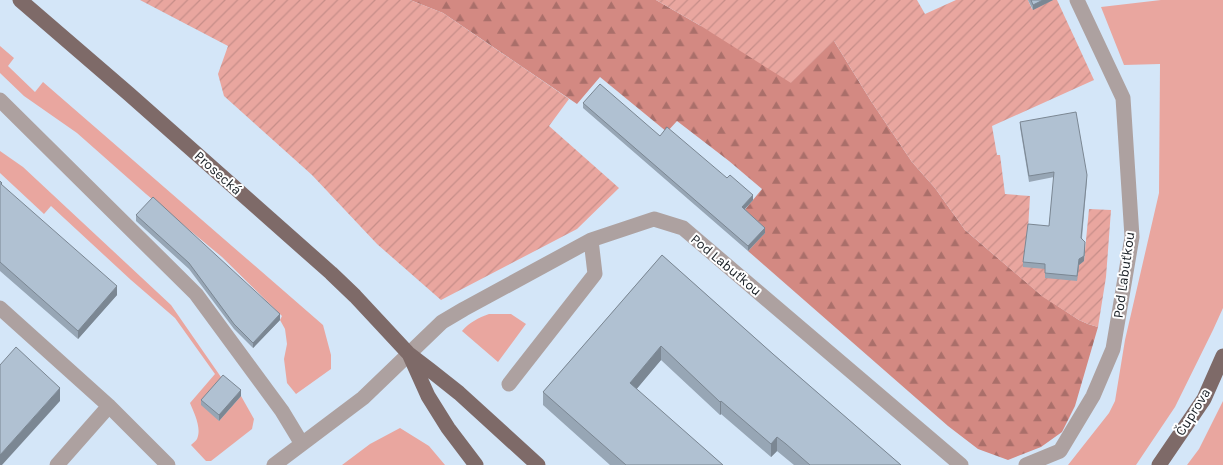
<svg xmlns="http://www.w3.org/2000/svg" width="1223" height="465" viewBox="0 0 1223 465" font-family="Karla,sans-serif">
	<defs>
		<pattern id="forest-firs" width="22" height="20" patternUnits="userSpaceOnUse" patternTransform="scale(1.25)"><rect width="22" height="20" fill="#d38982"/><path d="M5 1l3.5 6h-7zM16 11l3.5 6h-7z" fill="#aa6f6a"/></pattern>
		<pattern id="garden-furrows" width="10" height="10" patternUnits="userSpaceOnUse" patternTransform="scale(1.25)"><rect width="10" height="10" fill="#e9a69f"/><path d="M-1 1l2-2M0 10L10 0M9 11l2-2" fill="none" stroke="#c78e89"/></pattern>
	</defs>
	<rect width="100%" height="100%" fill="#d4e6f8"/>
	<path fill="#e9a69f" d="M1161 0H1223V308L1213 330 1175 407 1136 465H1068L1109 413 1115 401 1125 340 1159 193 1160 64 1124 65 1101 7Z
		M0 46 14 58 8 66 35 92 43 82 323 325 331 355V369L296 394 287 383 284 359 287 344 285 329 280 320 282 316 222 257 146 194 77 133 24 96 0 73Z
		M0 151 23 167 171 305 223 380 219 421 241 396 254 419 252 429 211 461H206L191 445C193 443 196 441 197 439 202 428 194 413 190 403L215 374 175 318 131 280 51 206 44 214 0 173Z
		M489 314H511L526 324 498 362 462 331C470 322 478 318 489 314Z
		M1223 401V465H1187L1199 449Z
		M400 428 429 446 445 465H342L370 444Z"/>
	<path fill="url(#forest-firs)" d="M410 0H656L701 26 834 41 871 101 912 162 935 188 965 230 1041 295 1079 320 1088 324 1098 327 1075 406 1062 432 1041 447 1008 460 978 449 948 426 748 251 765 233 743 212 762 189 729 161 677 121 667 132 600 77 577 104 443 13Z"/>
	<path fill="url(#garden-furrows)" d="M140 0H410L443 13 569 99 549 126 619 188 577 229 441 300 377 244 312 175 224 96 218 74 228 46Z
		M656 0H917L925 14 956 0H1028L1032 9 1050 0H1057L1094 80 992 126 997 155H1000L1005 194 1030 196 1028 230 1079 264 1084 261 1089 209 1111 210 1106 277 1098 327 1088 324 1079 320 1043 297 965 230 935 188 912 162 871 101 834 41 791 83 701 26Z"/>
	<g fill="none" stroke-linecap="round" stroke-linejoin="round">
		<path stroke="#ada1a0" stroke-width="15" d="M0 100 196 294 282 411 302 444
			M0 308 109 406 168 465
			M509 384 595 274 591 240
			M57 465 109 406
			M274 465 363 398 442 322 464 309 591 240 654 219 683 228 961 465
			M1026 465 1060 451 1093 396 1113 349 1132 237 1123 98 1077 0"/>
		<path stroke="#7e6a68" stroke-width="15" d="M20 0 129 94 331 273 355 296 409 354 430 370 459 393 538 465
			M410 356 428 396 448 428 476 465
			M1159 465 1204 399 1223 356"/>
	</g>
	<path fill="#97a6b5" d="M1028 0H1053L1033 10Z
		M583 103 660 136 753 200 745 209 765 233 748 251 583 108Z
		M1020 122 1087 180 1082 238 1085 247 1084 261 1079 265 1077 281 1045 278V269L1023 267V262L1049 226 1054 177 1029 182 1020 127Z
		M0 181 2 186 117 295 78 339 0 271Z
		M136 215 280 320 253 348 234 329 189 269 136 221Z
		M662 255 773 354 901 465H794L777 451 771 457 721 414 720 415 661 360 636 389 723 465H610L543 405V392Z
		M241 396 219 421 201 405V400Z"/>
	<path fill="#7b8793" d="M1043 0H1053L1033 10V5Z
		M753 195V200L742 212V207Z
		M765 228V233L748 251V246Z
		M1085 242 1084 261 1079 265 1077 281 1079 259Z
		M117 286V295L78 339V331Z
		M280 314V320L253 348V343Z
		M661 346V360L630 397V383Z
		M60 388V401L2 465H0V455Z
		M241 390V396L219 421V415Z
		M721 401V414L720 415V402Z
		M777 437V451L771 457V444Z"/>
	<path fill="#b0c1d2" stroke="#7b8793" d="M1031 0H1043L1033 5Z
		M600 84 660 136 667 127 727 178 730 175 753 195 742 207 765 228 748 246 583 103Z
		M1076 112 1087 175 1081 238 1085 242 1084 256 1079 259 1077 276 1045 273V264L1023 262 1028 224 1049 226 1054 172 1029 176 1020 122Z
		M0 181 2 183 1 184 117 286 78 331 0 262Z
		M153 197 280 314 253 343 234 324 189 263 136 215Z
		M662 255 773 354 901 465H810L786 444 777 437 771 444 721 401 720 402 661 346 630 383 723 465H626L543 392Z
		M16 347 60 388 0 455V365Z
		M223 375 241 390 219 415 201 400Z"/>
	<g text-anchor="middle" dominant-baseline="central" stroke-width="4" stroke-linejoin="round" paint-order="stroke">
		<g font-size="14" fill="#171e24" stroke="#fff">
			<text transform="translate(218 173) rotate(42)">Prosecká</text>
			<text transform="translate(726 265) rotate(40)">Pod Labuťkou</text>
			<text transform="translate(1124 275) rotate(-82)">Pod Labuťkou</text>
			<text transform="translate(1193 412) rotate(-58)">Čuprova</text>
		</g>
	</g>
</svg>
